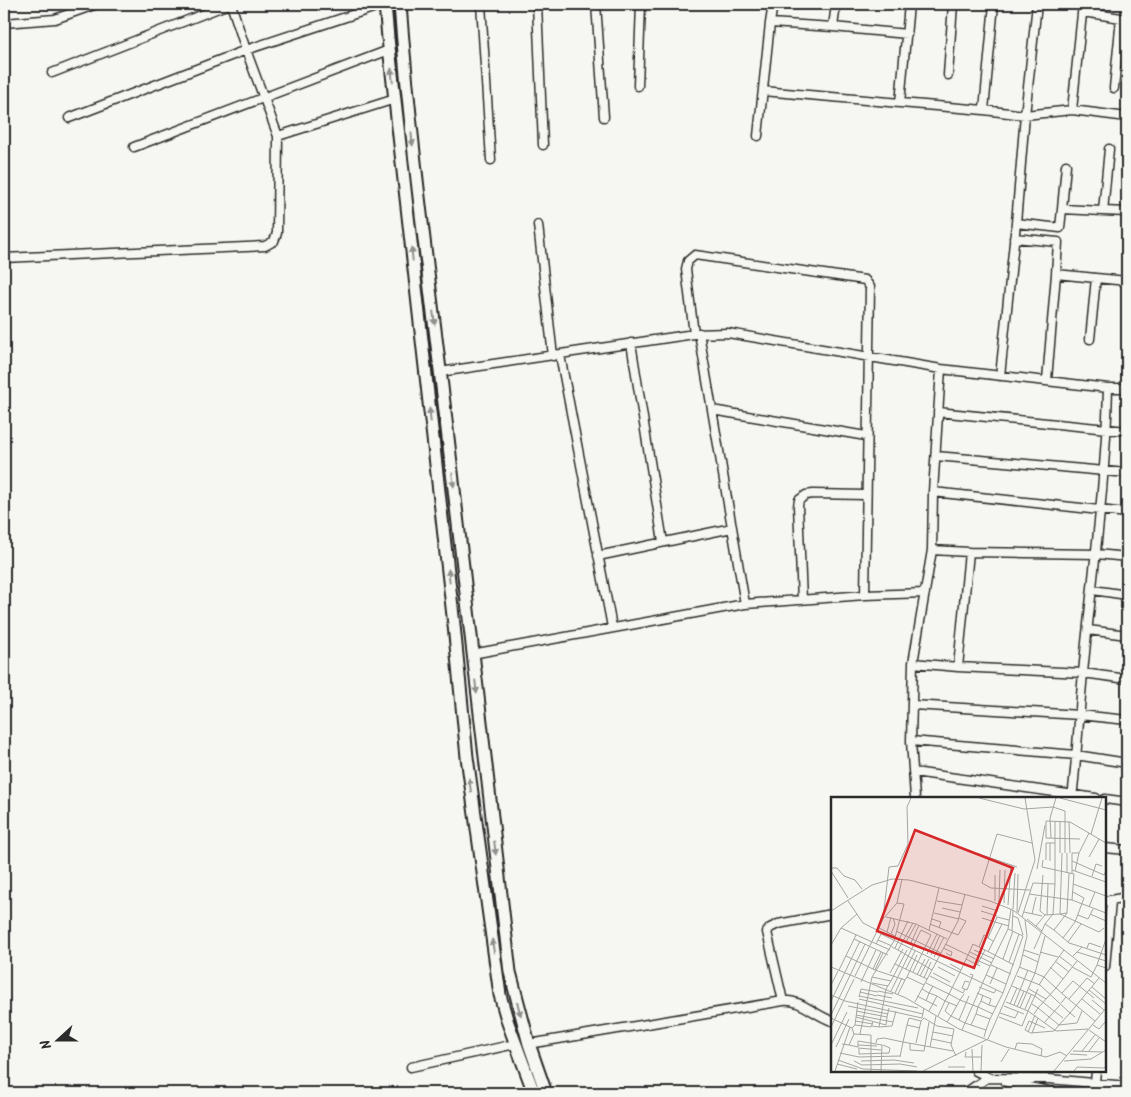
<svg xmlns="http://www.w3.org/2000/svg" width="1131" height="1097" viewBox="0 0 1131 1097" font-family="Kalam,sans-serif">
	<rect width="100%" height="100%" fill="#f6f6f2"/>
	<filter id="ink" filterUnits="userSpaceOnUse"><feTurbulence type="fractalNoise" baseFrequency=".02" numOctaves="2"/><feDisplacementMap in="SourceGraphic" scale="10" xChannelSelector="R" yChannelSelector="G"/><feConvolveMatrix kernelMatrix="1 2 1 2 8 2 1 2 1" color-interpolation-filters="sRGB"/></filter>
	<g filter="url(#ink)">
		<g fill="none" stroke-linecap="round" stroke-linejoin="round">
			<defs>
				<path id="street" d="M481 4 491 160
					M537 4 543 145
					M596 4 604 117
					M773 4 770 23 833 27 907 34
					M909 4 900 103 984 110 1025 115 1016 223 1000 376
					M1037 4 1025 115 1072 110 1127 117
					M1083 12 1121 18 1114 88
					M4 23 55 19 97 4
					M833 27 836 4
					M52 73 229 4
					M948 75 953 4
					M638 86 641 4
					M763 91 900 103
					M984 110 994 4
					M1072 110 1083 4
					M69 118 246 50 385 4
					M278 136 395 99
					M758 136 770 23
					M134 147 389 50
					M1109 149 1103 211 1127 212
					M1066 165 1062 209 1103 211
					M1016 223 1060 228 1062 209
					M538 225 553 356
					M1014 238 1058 242 1056 274
					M4 258 265 246 274 241 277 233 278 136 246 50 231 4
					M1096 278 1127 281
					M699 333 745 604
					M694 334 686 269 688 261 695 255 865 280 870 287 865 595
					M631 343 663 542
					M560 355 612 627
					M440 372 694 334 728 333 941 369 1108 388H1127
					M1047 380 1056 274 1096 278 1090 339
					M712 410 866 436
					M938 412 1127 431
					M936 456 1127 473
					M933 492 1127 513
					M932 550 969 552
					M598 556 732 528
					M1127 557 1097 554 969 552 958 667 1083 673 1127 679
					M1093 590 1127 595
					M802 600 798 506 799 500 806 495 813 494 865 495
					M1088 630 1127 635
					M472 654 745 604 865 595 925 593
					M913 663 958 667
					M913 705 1080 715 1127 720
					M911 741 1076 755 1127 763
					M914 772 1096 798
					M915 798 911 741 913 663 932 550 933 492 941 369
					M1072 798C1077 757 1079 715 1083 673 1092 578 1106 483 1108 388
					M1105 799 1127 802
					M1105 848 1127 850
					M1105 901 1127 897
					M832 914 778 924 770 928 767 932 783 1001C801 999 814 1015 832 1021
					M1105 967 1111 901
					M529 1044 783 1001
					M411 1067 515 1044
					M976 1071 990 1078
					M1006 1082 1048 1091 1080 1093
					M1095 1082 1096 1071
					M965 1093 987 1078 1049 1079 1127 1086"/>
				<path id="secondary" d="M385 4 388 38 454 625 467 757 500 995 508 1023 534 1093
					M400 4C410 137 428 270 444 403 466 593 487 783 510 972L529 1044 546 1093"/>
			</defs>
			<use href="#street" stroke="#2b2b2b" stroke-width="11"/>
			<use href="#secondary" stroke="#2b2b2b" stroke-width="15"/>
			<use href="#street" stroke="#f6f6f2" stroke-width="8"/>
			<use href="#secondary" stroke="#f6f6f2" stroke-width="11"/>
		</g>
		<defs><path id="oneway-solid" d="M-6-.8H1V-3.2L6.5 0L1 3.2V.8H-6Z" transform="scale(1.25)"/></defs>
		<g fill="#90908e">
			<use href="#oneway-solid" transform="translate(392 75) rotate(-96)"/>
			<use href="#oneway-solid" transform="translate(412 139) rotate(84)"/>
			<use href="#oneway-solid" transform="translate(412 254) rotate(-96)"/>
			<use href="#oneway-solid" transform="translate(434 318) rotate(83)"/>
			<use href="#oneway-solid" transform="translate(430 415) rotate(-96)"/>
			<use href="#oneway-solid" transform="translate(453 480) rotate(83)"/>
			<use href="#oneway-solid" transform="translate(449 576) rotate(-96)"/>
			<use href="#oneway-solid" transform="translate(476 687) rotate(83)"/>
			<use href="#oneway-solid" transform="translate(470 785) rotate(-98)"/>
			<use href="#oneway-solid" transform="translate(495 848) rotate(83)"/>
			<use href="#oneway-solid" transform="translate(493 946) rotate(-98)"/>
			<use href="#oneway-solid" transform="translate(519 1009) rotate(74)"/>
		</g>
	</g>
	<g transform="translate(831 797)">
		<rect width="275" height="275" fill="#f6f6f2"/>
		<path fill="none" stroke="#a5a5a2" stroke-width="1" d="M148 1 193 12 222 10 234 14V56M229 1 275 13M215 24 239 25 275 46M215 24V41L249 42M238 25 239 56M260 37 271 1M220 41 219 21 225 1M219 46V64M145 56 186 70M229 56V24M231 56 229 117 236 116M258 60 268 42M212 63 211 70 243 77 241 103M215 63V46H224M241 64 273 78 275 74M0 71H6L13 79 24 83 31 92M206 72 214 28M241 73 275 85M0 74 17 101M244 74 248 56M236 76V56M241 76V56H248L258 36M212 78 209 114 214 118M261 79 265 67 271 69M242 87 275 99M199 93 160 91 151 86 166 37 201 46M198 97 241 103 275 116M17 104 32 126 46 133M106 104 131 108M164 104V78M168 105 169 73M66 106 71 82M173 106 174 73M177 108 180 68M151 109 167 114M258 110 264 95M111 111 129 115M182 112 184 76M0 114 41 88 61 82 78 83 159 104 182 113 275 186M150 114 166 119M186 115 187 77M193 115 211 119M103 116 128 122M187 116 204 63 194 1M201 117 205 100M259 117 275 124M216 118 217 87M247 118 257 122 262 112M182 119 187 121 192 138M55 120 85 127 116 142M191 120 202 86 224 87V24M151 121 164 125 166 120 178 123M52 122 58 70 67 69 77 47 76 10 80 1M101 122 110 125 108 131M196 122 211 134M99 127 127 138 135 124 128 121M214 127 222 117 224 87M205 129 214 118 229 117 268 135 273 131M10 131 26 117M48 131 64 139M98 133 108 91M223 133 238 146 251 150M65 134 110 156M181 134 182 113M56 135 60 120M60 137 64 127 62 121M232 141 244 125 253 101 242 95M23 142 57 158M47 143 61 149M162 144 157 141 164 125 178 129M75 145 85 127M237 145 250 127M45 147 50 137 172 196 192 139 177 132 180 112M114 147 137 158 142 147 154 153 152 157 143 153M0 148 10 131 59 153M79 148 88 128M61 150 67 153 82 126M148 150 153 138 157 141M64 151 77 124M112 151 121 155 120 159 115 156M256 151 258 146 270 150M203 152 214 127 223 133 236 116 238 76M67 153 101 173M154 153 183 168M193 153 208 158M139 155 161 166M157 155 171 127M209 155 227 160M246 155 275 164M96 157 106 137M100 158 109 138M192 158 207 165 214 139M15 159 44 173 74 183 76 180 93 188M228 159 241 169M242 159 251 150 275 158M103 160 113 140M135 162 149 169M172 162 182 134M224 164 238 175M178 165 188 137M64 167 96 182M146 168 148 164 159 169 134 226 155 233 153 240M160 168 180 177M266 168 275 142M159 169 177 132M0 170 75 201 128 232 175 250 215 260 229 255 236 259M107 170 124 179M188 170 204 176 207 165M219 170 232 182M241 170 260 180 266 168 275 171M42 172 50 155M75 172 84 154M8 173 25 138M44 173 52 156M130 173 137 158 148 164 152 157 163 162M59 176 72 152M102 176 119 185M86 178 94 162M155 178 175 187M24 179 52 122 66 106 73 107 63 144 41 180 29 237M89 179 98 162M99 179 132 196 134 192M186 179 209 188 239 216 228 228 207 211 203 217M41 180 60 184M76 180 86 158M93 181 100 165M60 184 76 153M30 185 45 153M138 185 134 184 131 191 136 193 142 178 139 177M41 186 57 189M95 186 118 197 130 173 119 167M159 187 166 171M0 188 7 174M102 189 98 196 106 199M181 189 204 199 232 221M148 190 163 196 165 193M261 190 275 202M91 192 98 196 95 204M198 192 215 202M207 192 197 214 225 234 257 232M258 193 275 207M47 194 62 197M60 194 90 133 100 138 82 175M29 195 46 199M64 196 71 181M146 196 160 202 158 208 165 210M231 196 242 184 263 201M67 197 74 183M0 198 14 204 91 221 93 211M46 198 61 201M152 198 150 204 158 208M28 199 87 211M86 199 106 209M28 200 30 192 47 195M235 200 264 224M28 202 92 217M238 202 256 181 264 187M251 202 269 217M129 203 120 219 134 226 131 233M129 203 147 210 145 217M261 203 273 213M0 204 29 144M150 204 147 210 162 217M84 205 127 124 134 97M230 206 235 200 225 191 246 164M179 207 186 191M201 207 207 211 225 191 213 180 233 153M183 208 197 173M17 209 57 217M126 209 114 204 118 197 129 203 133 197M173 209 193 217M186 210 193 194M189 211 204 176 213 180 208 188M194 212 200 198M25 214 56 220 58 211M98 214 106 199 114 204 107 219M169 216 184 221 187 215M0 218 34 147M25 218 62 225M25 220 55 228 56 220M168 220 191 229 197 214 175 205M244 220 239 216 268 181M0 221 21 231 24 228 40 230 42 225M159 222 172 196M128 223 138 199M24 224 42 227M198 224 194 233 200 236 223 234 228 228M198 224 214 231M116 225 120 219 114 214 118 206M213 226 229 208M24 228 27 205M76 228 72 245 122 254M140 228 145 217 159 222 155 233M228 228 246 226 251 214M262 228 268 232 275 224M41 229 48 230 55 192 60 184M0 230 23 182M48 230 61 229 65 214M89 231 76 228 78 221 90 224 93 221 106 229 123 232M123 232 120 248 125 259M258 233 275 245M102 235 122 239M197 235 204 218M201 236 207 221M23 237 40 238V274M101 242 120 246M45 246 46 242 53 241 72 245M79 246V253L93 254 98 225M85 246 90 224M11 247 18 248 23 237 21 231M0 248 16 215M18 248 27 250V244L51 248 50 274M27 248 46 249M5 250 18 222M99 250 105 219M27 251 50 253M28 252V257L58 256 59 251 52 248M141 252 142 274M184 252 186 246 201 247 211 252 210 259M242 254 271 255M251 254 264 238M258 254 268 241M135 255 134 260H150M9 256 28 260 69 259M239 257 256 258M69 260 72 245M7 263 32 272 86 274M23 264 31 268 69 267 86 270M30 264 63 263 83 266M233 264 260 262 275 253M170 265 178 252M6 267 26 272M117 270H134M4 274 19 230M92 274 157 242 189 169 196 139 194 123M150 274 151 248M223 274 275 211M243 274 246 270 273 271 275 269"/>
		<path fill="#d62828" fill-opacity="0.15" stroke="#d62828" stroke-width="2.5" d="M84 33 182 71 143 171 46 134Z"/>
		<rect width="275" height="275" fill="none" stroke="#2b2b2b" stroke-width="2.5"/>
	</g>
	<rect width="1131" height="1097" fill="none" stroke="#f6f6f2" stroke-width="20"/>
	<rect x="10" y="10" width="1111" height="1077" fill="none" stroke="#2b2b2b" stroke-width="2" filter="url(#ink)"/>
	<g transform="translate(58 1040) rotate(249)" stroke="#f6f6f2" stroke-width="4" paint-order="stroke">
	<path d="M0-4L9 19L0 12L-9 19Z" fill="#2b2b2b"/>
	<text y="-8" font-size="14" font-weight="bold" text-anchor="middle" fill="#2b2b2b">N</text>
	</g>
</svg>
